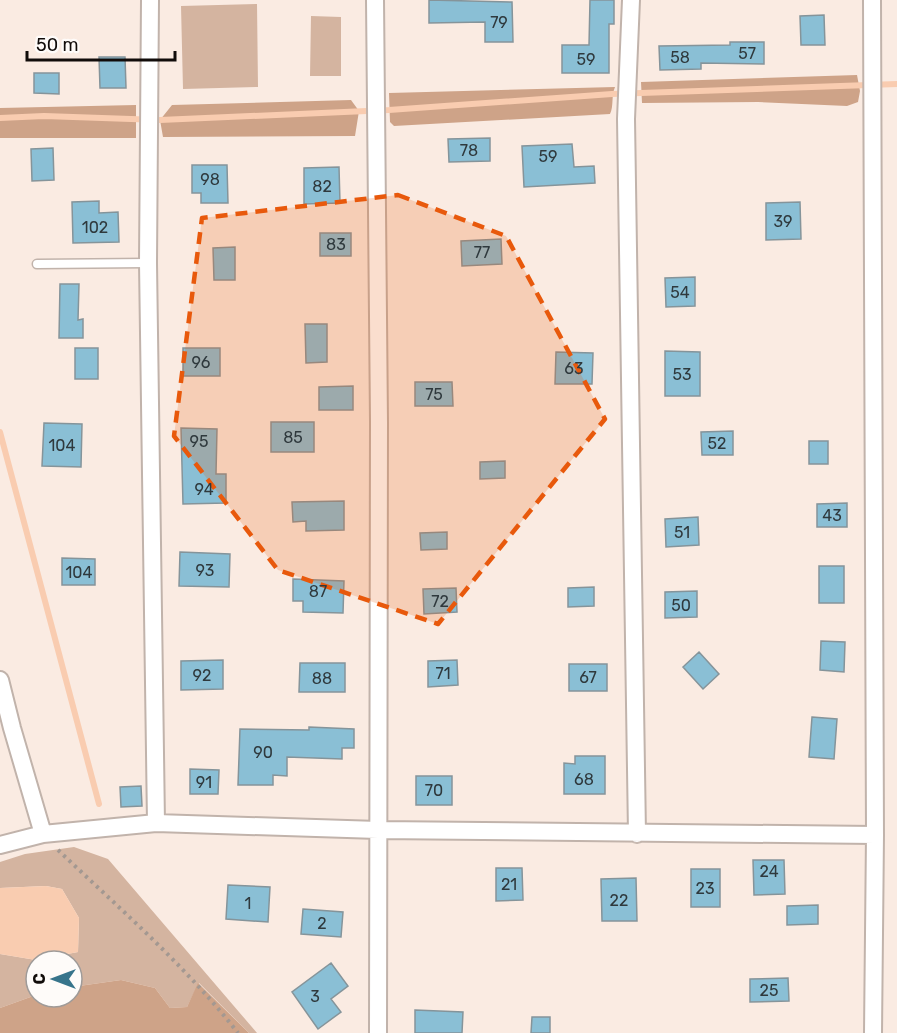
<svg xmlns="http://www.w3.org/2000/svg" width="897" height="1033" viewBox="0 0 897 1033" font-family="Rubik,sans-serif">
	<rect width="100%" height="100%" fill="#faebe2"/>
	<path fill="#d4b4a0" d="M257 4 258 87 183 89 181 6Z
		M311 16 341 17V76H310Z
		M74 847 108 859 257 1033H249L199 983 187 1007 170 1008 155 988 121 980 72 987V961H36V995L0 1008V954L36 960 78 952 79 918 62 889 46 886 0 888V862L25 854Z"/>
	<path fill="#cea388" d="M857 75 860 91 858 102 847 106 758 102 642 103 641 82Z
		M615 87C611 96 614 106 610 114L394 126 390 122 389 93Z
		M351 100 359 111 355 136 163 137 160 120 172 105Z
		M136 105V138H0V108Z
		M121 980 155 988 170 1008 187 1007 198 983 249 1033H0V1008L36 995V997H72V987Z"/>
	<path fill="#f9ccb0" d="M46 886 62 889 79 918 78 952 36 960 0 954V888Z"/>
	<g fill="none" stroke-linecap="round" stroke-linejoin="round">
		<path stroke="#f9ccb0" stroke-width="6" d="M0 118 44 116 160 120 389 110 612 94 897 84
			M0 432 99 804"/>
	</g>
	<path fill="#8abfd5" stroke="#85949a" stroke-width="1.5" d="M429 0 512 2 513 42H485V22L429 23Z
		M590 0H614V24H609V73H562V45H589Z
		M824 15 825 45H801L800 16Z
		M730 42H764V64L701 63V69L660 70 659 46 730 45Z
		M99 57H125L126 88H100Z
		M34 73H59V94L34 93Z
		M490 138V161L449 162 448 139Z
		M572 144 574 167 594 166 595 183 524 187 522 146Z
		M53 148 54 180 32 181 31 149Z
		M192 165H227L228 203H201V193H192Z
		M339 167 340 203 304 204V168Z
		M99 201V213L118 212 119 242 73 243 72 202Z
		M800 202 801 239 766 240V203Z
		M320 233H351V256H320Z
		M501 239 502 264 462 266 461 241Z
		M235 247V280H214L213 248Z
		M695 277V306L666 307 665 278Z
		M60 284H79L78 320 83 319V338H59Z
		M305 324H327V362L306 363Z
		M75 348H98V379H75Z
		M183 348H220V376H183Z
		M665 351 700 352V396H665Z
		M556 352 593 353 592 384H555Z
		M415 382H452L453 406H415Z
		M353 386V410H319V387Z
		M271 422H314V452H271Z
		M44 423 82 424 81 467 42 466Z
		M181 428 217 429 216 474H226V503L183 504Z
		M733 431V455H702L701 432Z
		M809 441H828V464H809Z
		M505 461V478L480 479V462Z
		M344 501V530L306 531V521L293 522 292 502Z
		M847 503V527H817V504Z
		M698 517 699 545 666 547 665 519Z
		M447 532V549L421 550 420 533Z
		M180 552 230 554 229 587 179 586Z
		M62 558 95 559V585H62Z
		M819 566H844V603H819Z
		M293 579 344 581 343 613 303 612V601H293Z
		M594 587V606L568 607V588Z
		M456 588 457 612 424 614 423 589Z
		M697 591V617L665 618V592Z
		M821 641 845 642 844 672 820 670Z
		M699 652 719 674 703 689 683 667Z
		M223 660V689L181 690V661Z
		M457 660 458 685 428 687V661Z
		M300 663H345V692H299Z
		M569 664H607V691H569Z
		M812 717 837 719 834 759 809 757Z
		M309 727 354 729V748H342V759L287 757V776L273 775V785H238L240 729 309 730Z
		M575 756H605V794H564V763L575 764Z
		M190 769 219 770 218 794H190Z
		M416 776H452V805H416Z
		M141 786 142 806 121 807 120 787Z
		M753 860H784L785 894 754 895Z
		M496 868H522L523 900 496 901Z
		M691 869H720V907H691Z
		M636 878 637 921H602L601 879Z
		M228 885 270 887 268 922 226 919Z
		M818 905V924L787 925V906Z
		M303 909 343 912 341 937 301 934Z
		M331 963 348 986 331 999 341 1012 318 1029 292 992Z
		M788 978 789 1001 750 1002V979Z
		M415 1010 463 1012 462 1033H415Z
		M532 1017H550V1033H531Z"/>
	<g fill="none" stroke-linecap="round" stroke-linejoin="round">
		<defs>
			<path id="service" d="M37 264 148 263"/>
			<path id="minor" d="M150 0 148 263 156 823
				M375 0 379 422 378 1033
				M631 0 626 119 637 834
				M872 0 875 835 873 1033
				M0 680 12 728 43 834
				M0 845 43 834 156 823 378 830 875 835"/>
		</defs>
		<use href="#service" stroke="#c1b3ab" stroke-width="11"/>
		<use href="#minor" stroke="#c1b3ab" stroke-width="20"/>
		<path stroke="#a39891" stroke-width="4" stroke-dasharray="3 4.5" stroke-linecap="butt" d="M58 850C120 909 185 965 238 1033"/>
		<use href="#service" stroke="#fff" stroke-width="8"/>
		<use href="#minor" stroke="#fff" stroke-width="16"/>
	</g>
	<path fill="#e8590c" fill-opacity="0.2" stroke="#e8590c" stroke-width="4.5" stroke-dasharray="12 8" stroke-linejoin="round" d="M398 195 506 236 605 419 438 624 278 570 174 436 202 218Z"/>
	<g text-anchor="middle" dominant-baseline="central" stroke-width="4.5" stroke-linejoin="round" paint-order="stroke">
		<g font-size="16" fill="#2f393d">
			<text x="499" y="22">79</text>
			<text x="747" y="53">57</text>
			<text x="680" y="57">58</text>
			<text x="586" y="59">59</text>
			<text x="469" y="150">78</text>
			<text x="548" y="156">59</text>
			<text x="210" y="179">98</text>
			<text x="322" y="186">82</text>
			<text x="783" y="221">39</text>
			<text x="95" y="227">102</text>
			<text x="336" y="244">83</text>
			<text x="482" y="252">77</text>
			<text x="680" y="292">54</text>
			<text x="201" y="362">96</text>
			<text x="574" y="368">63</text>
			<text x="682" y="374">53</text>
			<text x="434" y="394">75</text>
			<text x="293" y="437">85</text>
			<text x="199" y="441">95</text>
			<text x="717" y="443">52</text>
			<text x="62" y="445">104</text>
			<text x="204" y="489">94</text>
			<text x="832" y="515">43</text>
			<text x="682" y="532">51</text>
			<text x="205" y="570">93</text>
			<text x="79" y="572">104</text>
			<text x="318" y="591">87</text>
			<text x="440" y="601">72</text>
			<text x="681" y="605">50</text>
			<text x="443" y="673">71</text>
			<text x="202" y="675">92</text>
			<text x="588" y="677">67</text>
			<text x="322" y="678">88</text>
			<text x="263" y="752">90</text>
			<text x="584" y="779">68</text>
			<text x="204" y="782">91</text>
			<text x="434" y="790">70</text>
			<text x="769" y="871">24</text>
			<text x="509" y="884">21</text>
			<text x="705" y="888">23</text>
			<text x="619" y="900">22</text>
			<text x="248" y="903">1</text>
			<text x="322" y="923">2</text>
			<text x="769" y="990">25</text>
			<text x="315" y="996">3</text>
		</g>
	</g>
	<g transform="translate(54 979) rotate(270)"><circle r="28" fill="#fefbf9" stroke="#9f9b99" stroke-width="1.5"/>
	<path d="M0-4.5L10 22L0 15L-10 22Z" fill="#37748b"/>
	<text y="-9" font-size="16" font-weight="bold" text-anchor="middle" fill="#110c0a">С</text>
	</g>
	<path d="M27 51v9h148v-9" fill="none" stroke="#110c0a" stroke-width="3"/>
	<text x="36" y="51" font-size="18" fill="#110c0a" stroke="#fefbf9" stroke-width="4.5" paint-order="stroke">50 m</text>
</svg>
